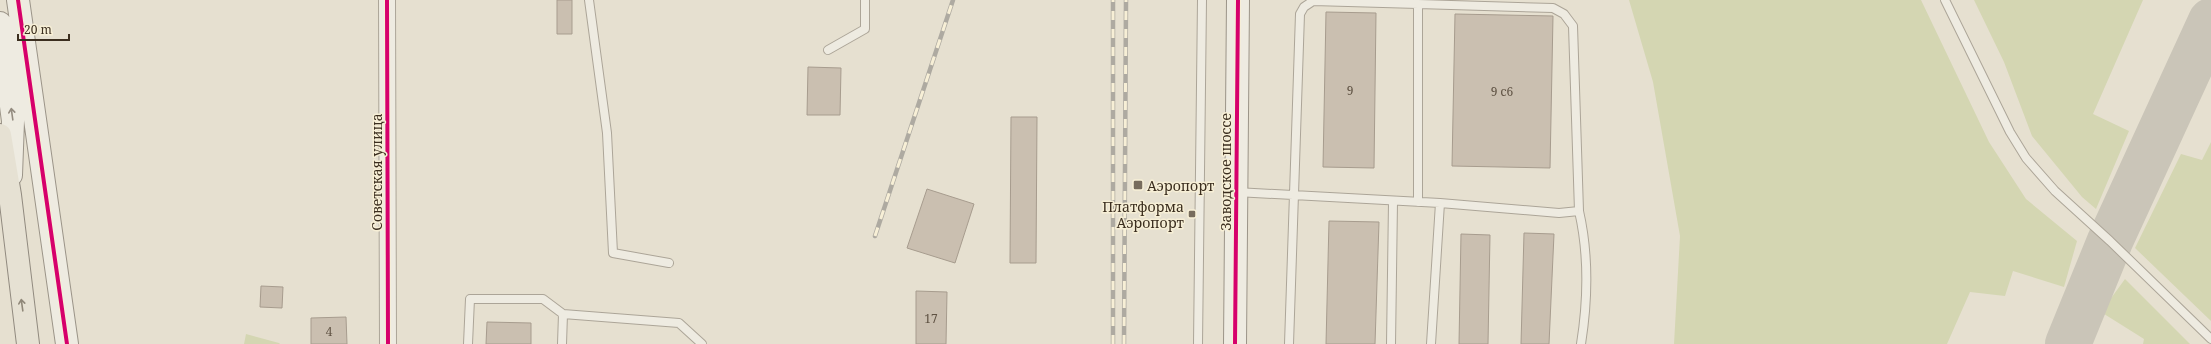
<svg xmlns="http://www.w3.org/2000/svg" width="2211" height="344" viewBox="0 0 2211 344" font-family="'Noto Serif',serif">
	<rect width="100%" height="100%" fill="#e6e0d0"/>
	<path fill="#d4d6b2" d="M1629 0H1921L1989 142 2026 199 2077 241 2064 287 2013 271 2005 296 1970 292 1947 344H1674L1680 236 1653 82Z
		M1974 0H2143L2093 114 2129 131 2096 209 2082 197 2032 136 2004 62Z
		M2211 142V321L2135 248 2181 154 2202 160Z
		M2125 279 2190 344H2143L2144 339 2101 312Z
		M246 334 279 343 280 344H244Z"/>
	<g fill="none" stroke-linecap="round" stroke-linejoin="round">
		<path stroke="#cac5b8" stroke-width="46" d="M2068 344 2110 241 2211 21"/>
	</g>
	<path fill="#cabfb0" stroke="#a79c8e" d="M557 0H572V34H557Z
		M1326 12 1376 13 1374 168 1323 167Z
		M1455 14 1553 16 1550 168 1452 166Z
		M808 67 841 68 840 115H807Z
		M1011 117H1037L1036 263H1010Z
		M927 189 974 204 955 263 907 248Z
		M1329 221 1379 222 1375 344H1326Z
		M1524 233 1554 234 1549 344H1521Z
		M1461 234 1490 235 1488 344H1459Z
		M261 286 283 287 282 308 260 307Z
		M916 291 947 292 946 344H916Z
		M346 317 347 344H311V318Z
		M487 322 531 323V344H486Z"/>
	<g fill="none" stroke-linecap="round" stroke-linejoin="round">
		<defs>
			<path id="lane" d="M589 0 607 133 613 253 669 263
				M1945 0 2010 132 2026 158 2055 191 2110 241 2211 339
				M1418 4 1553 8 1564 14 1573 26 1579 211C1589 255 1588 300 1581 344
				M828 50 865 29V0
				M1236 192 1440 203 1559 213 1579 211
				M468 344 470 299H543L563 314 679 323 702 344
				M562 344 563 314
				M1198 344 1202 0
				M1289 344 1300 14 1304 7 1313 1 1418 4V202
				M1391 344 1393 202
				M1431 344 1440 203"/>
			<path id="street" d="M387 0 388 344"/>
			<path id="secondary" d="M18 0 67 344
				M0 23 13 121 11 175
				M1235 344 1238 0"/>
			<path id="primary" d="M0 135 10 195 28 344"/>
		</defs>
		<use href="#lane" stroke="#aca598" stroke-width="10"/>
		<use href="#street" stroke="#aca598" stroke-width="18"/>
		<use href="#secondary" stroke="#9b9488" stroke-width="24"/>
		<use href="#primary" stroke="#918a7f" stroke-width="24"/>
		<use href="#lane" stroke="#eeebe1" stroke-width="8"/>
		<use href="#street" stroke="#eeebe1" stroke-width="16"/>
		<use href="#secondary" stroke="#eeebe1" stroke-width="22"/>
		<use href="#primary" stroke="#e6e1d3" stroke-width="22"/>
		<defs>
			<path id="rail" d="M875 236 953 0
				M1113 344V0
				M1124 344 1126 0"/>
		</defs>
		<use href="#rail" stroke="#aeaaa1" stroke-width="4.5"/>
		<use href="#rail" stroke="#f7efd6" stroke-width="3" stroke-dasharray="9" stroke-linecap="butt"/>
		<defs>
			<path id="cycleway" d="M18 0 67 344
				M387 0 388 344
				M1235 344 1238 0"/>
		</defs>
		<use href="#cycleway" stroke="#f7efd6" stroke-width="6"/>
		<use href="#cycleway" stroke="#d6006c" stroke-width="4"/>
	</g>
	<defs><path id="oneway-shaft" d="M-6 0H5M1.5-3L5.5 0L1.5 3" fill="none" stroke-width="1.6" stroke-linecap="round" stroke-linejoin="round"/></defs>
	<use stroke="#948c80" href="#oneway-shaft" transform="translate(12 114) rotate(-98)"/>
	<use stroke="#908879" href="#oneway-shaft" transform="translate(22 305) rotate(-98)"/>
	<g fill="#776c5d" stroke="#f7efd6" stroke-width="1.5">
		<rect x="1133" y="180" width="10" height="10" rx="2"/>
		<rect x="1188" y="210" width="8" height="8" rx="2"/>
	</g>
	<g text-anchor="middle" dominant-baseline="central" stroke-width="3" stroke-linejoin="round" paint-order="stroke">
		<g font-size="12" fill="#5f5243">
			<text x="1350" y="90">9</text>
			<text x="1502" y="91">9 с6</text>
			<text x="931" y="318">17</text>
			<text x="329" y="331">4</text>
		</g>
		<g font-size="14" fill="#3b2e1f" stroke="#f7efd6">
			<text transform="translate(376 172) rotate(-90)">Советская улица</text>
			<text transform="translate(1225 172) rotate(-90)">Заводское шоссе</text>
		</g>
		<g font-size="14" fill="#3b2e1f" stroke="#f7efd6" text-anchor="start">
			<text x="1147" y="185">Аэропорт</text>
			<text x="1184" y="206" text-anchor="end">Платформа<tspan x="1184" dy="16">Аэропорт</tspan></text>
		</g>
	</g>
	<path d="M18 34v6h51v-6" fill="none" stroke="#3b2e1f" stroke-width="2"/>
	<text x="24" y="34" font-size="12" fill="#3b2e1f" stroke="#f7efd6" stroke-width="3" paint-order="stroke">20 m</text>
</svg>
